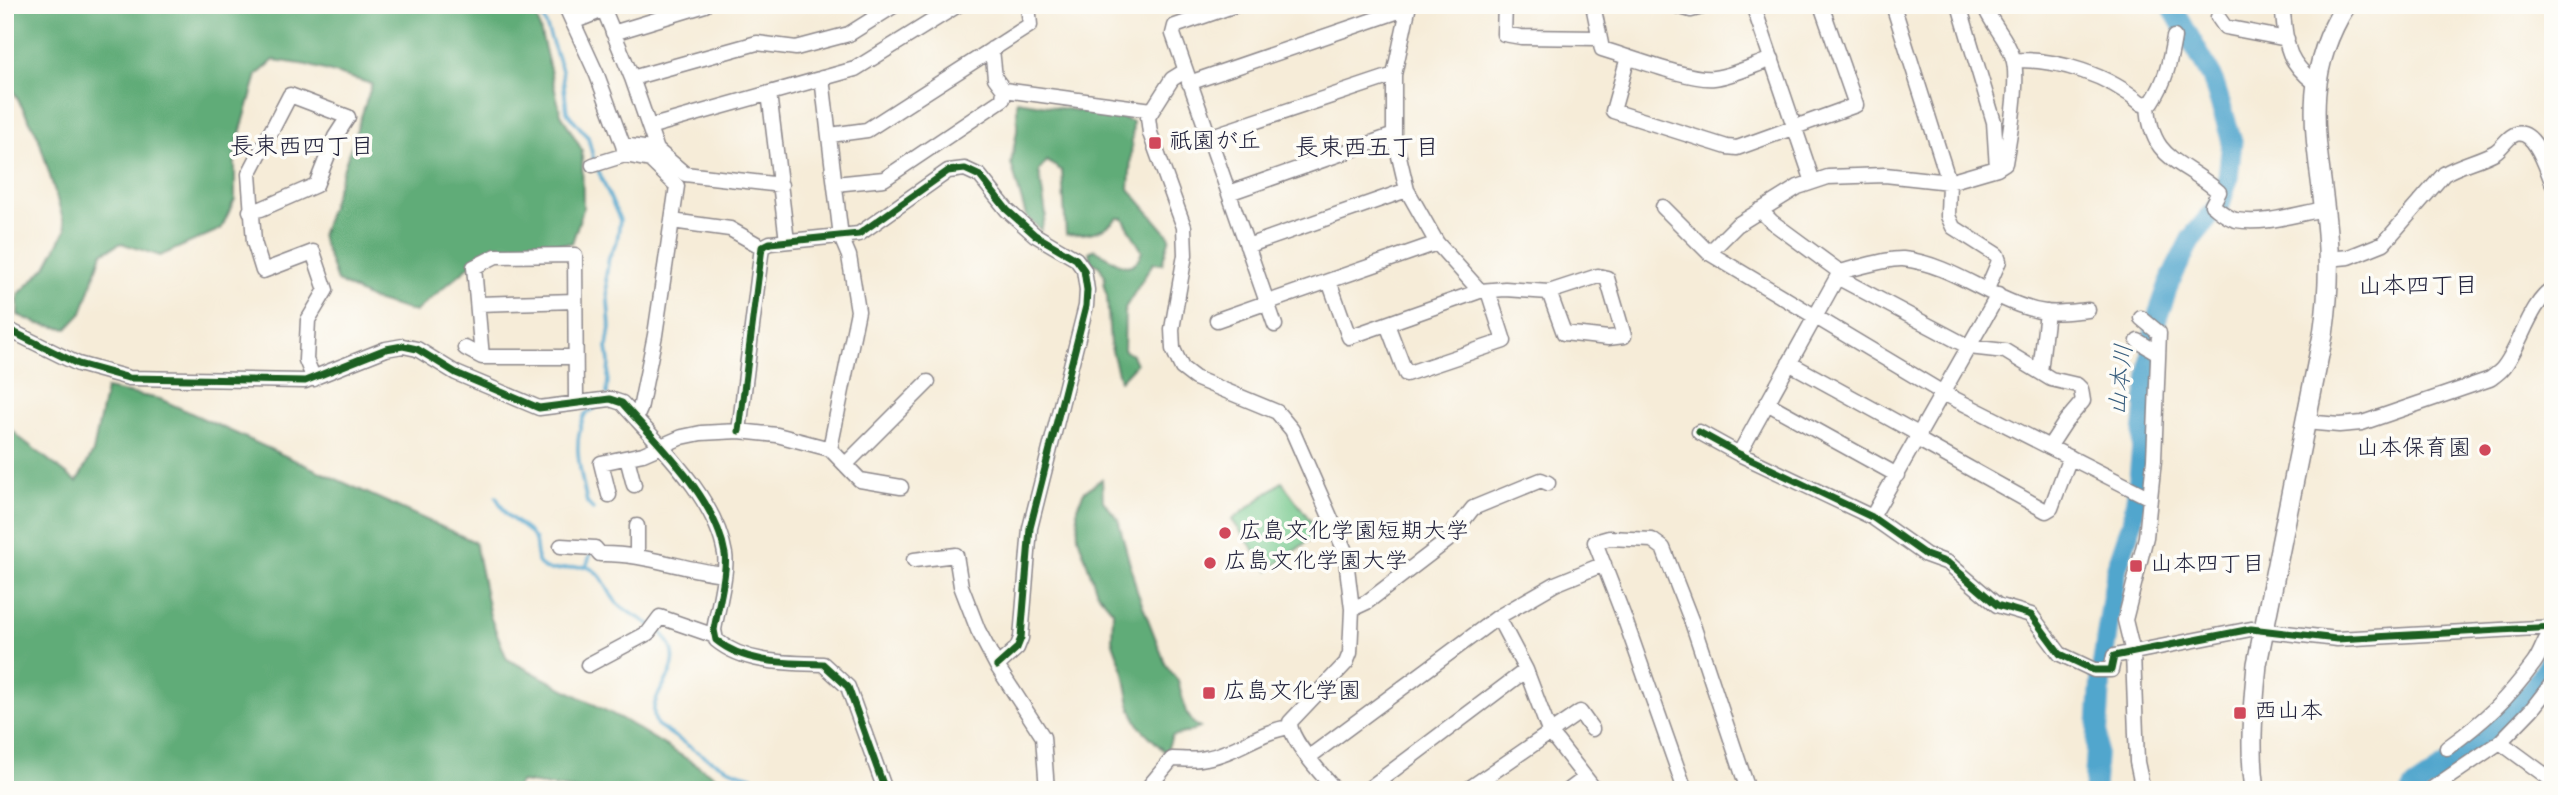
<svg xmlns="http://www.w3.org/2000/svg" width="2558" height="795" viewBox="0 0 2558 795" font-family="Dekko,'Klee One',sans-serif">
	<rect width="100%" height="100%" fill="#fdfcf7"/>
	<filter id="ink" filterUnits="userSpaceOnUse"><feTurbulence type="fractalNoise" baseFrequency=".0143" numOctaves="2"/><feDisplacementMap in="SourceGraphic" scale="14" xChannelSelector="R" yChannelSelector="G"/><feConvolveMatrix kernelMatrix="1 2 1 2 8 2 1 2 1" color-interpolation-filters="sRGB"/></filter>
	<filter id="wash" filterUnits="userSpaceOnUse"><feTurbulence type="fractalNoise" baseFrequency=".00686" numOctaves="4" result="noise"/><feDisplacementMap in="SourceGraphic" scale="28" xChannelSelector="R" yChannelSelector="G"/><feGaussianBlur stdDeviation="1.57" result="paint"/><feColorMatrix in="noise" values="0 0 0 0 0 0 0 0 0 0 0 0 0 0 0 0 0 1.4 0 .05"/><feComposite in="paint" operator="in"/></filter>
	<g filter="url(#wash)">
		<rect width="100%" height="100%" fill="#f6ecd8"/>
		<path fill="#75c88c" stroke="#4c7564" stroke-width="2" d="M1282 482 1315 527 1317 534 1269 570 1232 520Z"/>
		<path fill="#60ac78" stroke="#41675a" stroke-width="2" d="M5 5H534L561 114 582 150 583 209 572 243 495 248 473 263 415 312 371 299 337 281 321 236 372 84 307 65 274 60 257 75 235 151V199L221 229 160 256 121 243 102 253 82 313 67 329 39 324 18 315V295L46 267 66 229 38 136 5 76Z
			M1017 101 1123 118 1133 122 1129 189 1170 237 1162 264 1153 263 1125 308 1124 350 1132 355 1136 364 1120 381 1110 343 1107 296 1104 287 1105 276 1099 266 1091 262 1089 252 1095 249C1112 259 1132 280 1142 251L1123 218H1117C1104 233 1085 235 1066 234L1062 171 1047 161 1039 171 1046 215 1041 230 1026 216 1011 163 1017 131Z
			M106 389 160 399 475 542 490 616 507 659 622 719 726 783 724 790H577L521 782 514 790H5V423L20 438 77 482 93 452Z
			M1102 479 1103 501 1118 519 1137 591 1166 665 1178 681 1186 712 1194 724 1200 727 1189 732 1172 736 1166 753 1140 727 1131 710 1124 673 1112 640 1113 611 1097 592 1078 537 1077 507 1084 492Z"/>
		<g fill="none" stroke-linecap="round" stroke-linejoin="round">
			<path stroke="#51a6cd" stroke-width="3.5" d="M539 5 562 70 567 112 588 137 594 161
				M597 168 620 220 617 241 609 257 606 276 610 327 607 347 609 362 607 394
				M496 497 507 515 528 531 535 540 538 562 544 569C559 573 577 564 587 567 605 573 606 592 618 604 627 612 640 618 651 625
				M593 509 587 503C581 473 571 444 585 414L599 406
				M586 567 591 553
				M657 628C702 671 639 689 657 725 687 744 717 769 752 776L762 790"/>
			<path stroke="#51a6cd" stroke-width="21" d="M2094 790 2101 675 2108 626 2117 567 2132 523 2138 487 2149 374 2156 321 2170 281 2191 239 2220 204 2228 178 2232 141 2212 77 2171 5
				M2412 790 2485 740 2533 688 2553 655"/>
		</g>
	</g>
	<g filter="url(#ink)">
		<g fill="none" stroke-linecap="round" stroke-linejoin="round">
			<defs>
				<path id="street" d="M565 5 597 75 623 145 657 150
					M602 5 632 78 657 150 685 174 781 185
					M1236 5 1175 26 1173 34 1275 325
					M1409 5 1394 75V135L1407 190 1437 243 1480 291 1505 289 1549 292 1598 276 1607 278 1624 336 1608 338 1564 333 1549 292
					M1505 5 1504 34 1521 37 1599 38
					M1593 5 1602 49C1627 56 1691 81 1714 78 1733 76 1754 65 1772 59
					M1674 5 1691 10 1709 5
					M1753 5 1813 182
					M1893 5 1949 182 1948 216 1953 227 1997 255 1999 261 1987 289
					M1959 5 1994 122 1997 168
					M2282 5C2287 43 2283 58 2315 83
					M2218 17 2225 27 2287 39
					M573 22 603 10
					M613 33 705 5
					M992 49 995 78 1004 90 1152 110
					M1628 57 1613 111 1727 147 1737 148 1856 105 1821 5
					M2014 60C2058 59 2109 75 2142 104L2152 102C2166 81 2170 61 2174 37
					M1185 71 1172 79 1148 117 1150 133 1184 227 1185 255 1172 329 1173 349 1182 368 1195 378 1277 412 1292 430 1345 551 1352 609 1350 653 1346 663 1290 722C1289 740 1323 775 1335 790
					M632 78 757 43 796 48 849 34 895 5
					M822 78 841 237 849 256 858 311 830 449
					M1189 83 1408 8
					M769 93 787 241
					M2148 103C2150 162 2182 159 2219 192L2212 205C2220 211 2227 218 2236 220 2264 225 2297 214 2324 209
					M649 127 855 69 958 5
					M830 135 867 130 1030 25 1028 5
					M1209 137 1394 75
					M623 145 625 155 650 160 677 186 655 335 640 409 636 418
					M593 165 625 155
					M835 184 884 179 1003 99 1004 90
					M1229 193 1394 135
					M1663 207 1709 253 1943 393 2150 498
					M1760 210 1772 222 1840 272C1857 268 1887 258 1903 259 1954 264 1997 305 2045 312 2059 314 2075 311 2088 310
					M250 211 261 209 316 185 335 137 348 117 290 95 249 174 254 242 263 271 313 252 326 290 308 320 306 360 314 379
					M672 221 730 229 762 247
					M1247 246 1407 190
					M1709 253 1737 225 1798 187 1828 177 1885 175 1949 182 1997 168 2005 163C2009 140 2020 79 2013 58 2007 38 1991 24 1984 5
					M2328 259 2349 257 2384 243 2444 174C2460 164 2479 161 2495 152 2502 148 2508 136 2516 134 2536 129 2547 171 2553 184
					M1837 277 1969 347 2005 351 2051 379 2077 385 2081 389 2083 401 2066 421 2049 447
					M1329 281 1349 337 1480 291
					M478 304 575 301
					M2141 318 2159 333 2154 460 2146 537 2125 620 2133 653 2137 762 2143 790
					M1217 320 1437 243
					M1387 324 1406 374 1504 341 1488 291
					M5 328 78 364 129 378 305 381 386 349 403 346 417 349 456 373 539 408 610 399 622 403C659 445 716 498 725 554 728 571 717 611 714 630L716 640C745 664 788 663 823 664L848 687 885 790
					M2138 341 2158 353
					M465 348 482 357H575
					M482 357 474 267 496 256 575 255 576 402
					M1789 363 1920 435
					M2040 372 2047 312
					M1767 403 1897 475
					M2305 422 2339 425 2362 423 2490 379C2494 376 2500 372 2503 368 2520 348 2530 302 2553 289
					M739 431 762 247 770 243 859 234 948 171 965 169 980 176 1007 210 1035 235 1076 259 1084 270 1087 290 1086 306 1030 528 1021 638 1017 648 997 666
					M1699 432 1739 454 1872 517 1926 555 1948 563 1997 605 2031 615 2060 654 2094 670H2111L2114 656 2251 629 2337 639 2553 627
					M1917 439 2046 511 2051 508 2070 457
					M1739 454 1840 272
					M627 458 634 485
					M846 464 928 382
					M609 495 601 463 643 454 682 437 701 433 739 431 777 435 830 449 860 480 901 487
					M1872 517 1998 295
					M561 546 595 548 600 554C643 553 680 569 723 574
					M637 555V526
					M914 560 956 555 961 586 978 630 997 666 1043 737 1047 790
					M1352 609 1367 602 1448 540 1473 508 1541 480 1548 483
					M1498 617 1526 670 1549 731 1595 790
					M588 665 648 633 660 617 715 636
					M2500 742 2553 781
					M2447 748C2484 721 2507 700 2534 663 2542 652 2544 639 2553 629
					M1309 757 1498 617 1555 584 1604 564
					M1146 790 1172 759C1183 759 1195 761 1206 758 1236 753 1260 731 1290 727
					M1367 790 1526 670
					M1467 790 1580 712 1592 729
					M1569 790 1585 778
					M1685 790 1624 617 1595 542 1609 538 1652 540 1663 548 1693 625 1748 790
					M2430 790 2500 742 2532 709 2553 682"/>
				<path id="secondary" d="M2255 790C2249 748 2253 707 2257 664L2323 335C2328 301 2330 268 2327 233 2320 148 2296 84 2346 5"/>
			</defs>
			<use href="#street" stroke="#8c878a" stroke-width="17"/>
			<use href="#secondary" stroke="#8c878a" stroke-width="22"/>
			<use href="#street" stroke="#fff" stroke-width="14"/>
			<use href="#secondary" stroke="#fff" stroke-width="19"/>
			<defs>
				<path id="cycleway" d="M5 328 78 364 129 378 305 381 386 349 403 346 417 349 456 373 539 408 610 399 622 403C659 445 716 498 725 554 728 571 717 611 714 630L716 640C745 664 788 663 823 664L848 687 885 790
					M739 431 762 247 770 243 859 234 948 171 965 169 980 176 1007 210 1035 235 1076 259 1084 270 1087 290 1086 306 1030 528 1021 638 1017 648 997 666
					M1699 432 1739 454 1872 517 1926 555 1948 563 1997 605 2031 615 2060 654 2094 670H2111L2114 656 2251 629 2337 639 2553 627"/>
			</defs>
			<use href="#cycleway" stroke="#fdfcf7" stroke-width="11"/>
			<use href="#cycleway" stroke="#1b5e20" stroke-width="7"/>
		</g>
	</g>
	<g fill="#d1495b" stroke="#fdfcf7" stroke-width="2.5">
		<rect x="1148" y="136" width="14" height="14" rx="3.5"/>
		<circle cx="2485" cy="450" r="7"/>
		<circle cx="1225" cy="533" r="7"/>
		<circle cx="1210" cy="563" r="7"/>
		<rect x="2129" y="559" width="14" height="14" rx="3.5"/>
		<rect x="1202" y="686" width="14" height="14" rx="3.5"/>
		<rect x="2233" y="706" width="14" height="14" rx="3.5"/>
	</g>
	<g text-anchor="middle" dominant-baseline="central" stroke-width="7" stroke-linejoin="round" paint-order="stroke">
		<g font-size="23" fill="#22223b" stroke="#fdfcf7" text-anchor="start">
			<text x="1169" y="143">祇園が丘</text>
			<text x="2471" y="450" text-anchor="end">山本保育園</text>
			<text x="1239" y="533">広島文化学園短期大学</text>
			<text x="1224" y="563">広島文化学園大学</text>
			<text x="2150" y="566">山本四丁目</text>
			<text x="1223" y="693">広島文化学園</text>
			<text x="2254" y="713">西山本</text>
		</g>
		<g font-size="24" fill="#22223b" stroke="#fdfcf7">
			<text x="302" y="149">長束西四丁目</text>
			<text x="1367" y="150">長束西五丁目</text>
			<text x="2418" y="288">山本四丁目</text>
		</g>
		<g font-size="24" font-style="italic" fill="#375d7d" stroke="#fdfcf7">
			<text transform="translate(2123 380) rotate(-84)">山本川</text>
		</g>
	</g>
	<rect width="2558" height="795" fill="none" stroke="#fdfcf7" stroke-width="28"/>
</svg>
